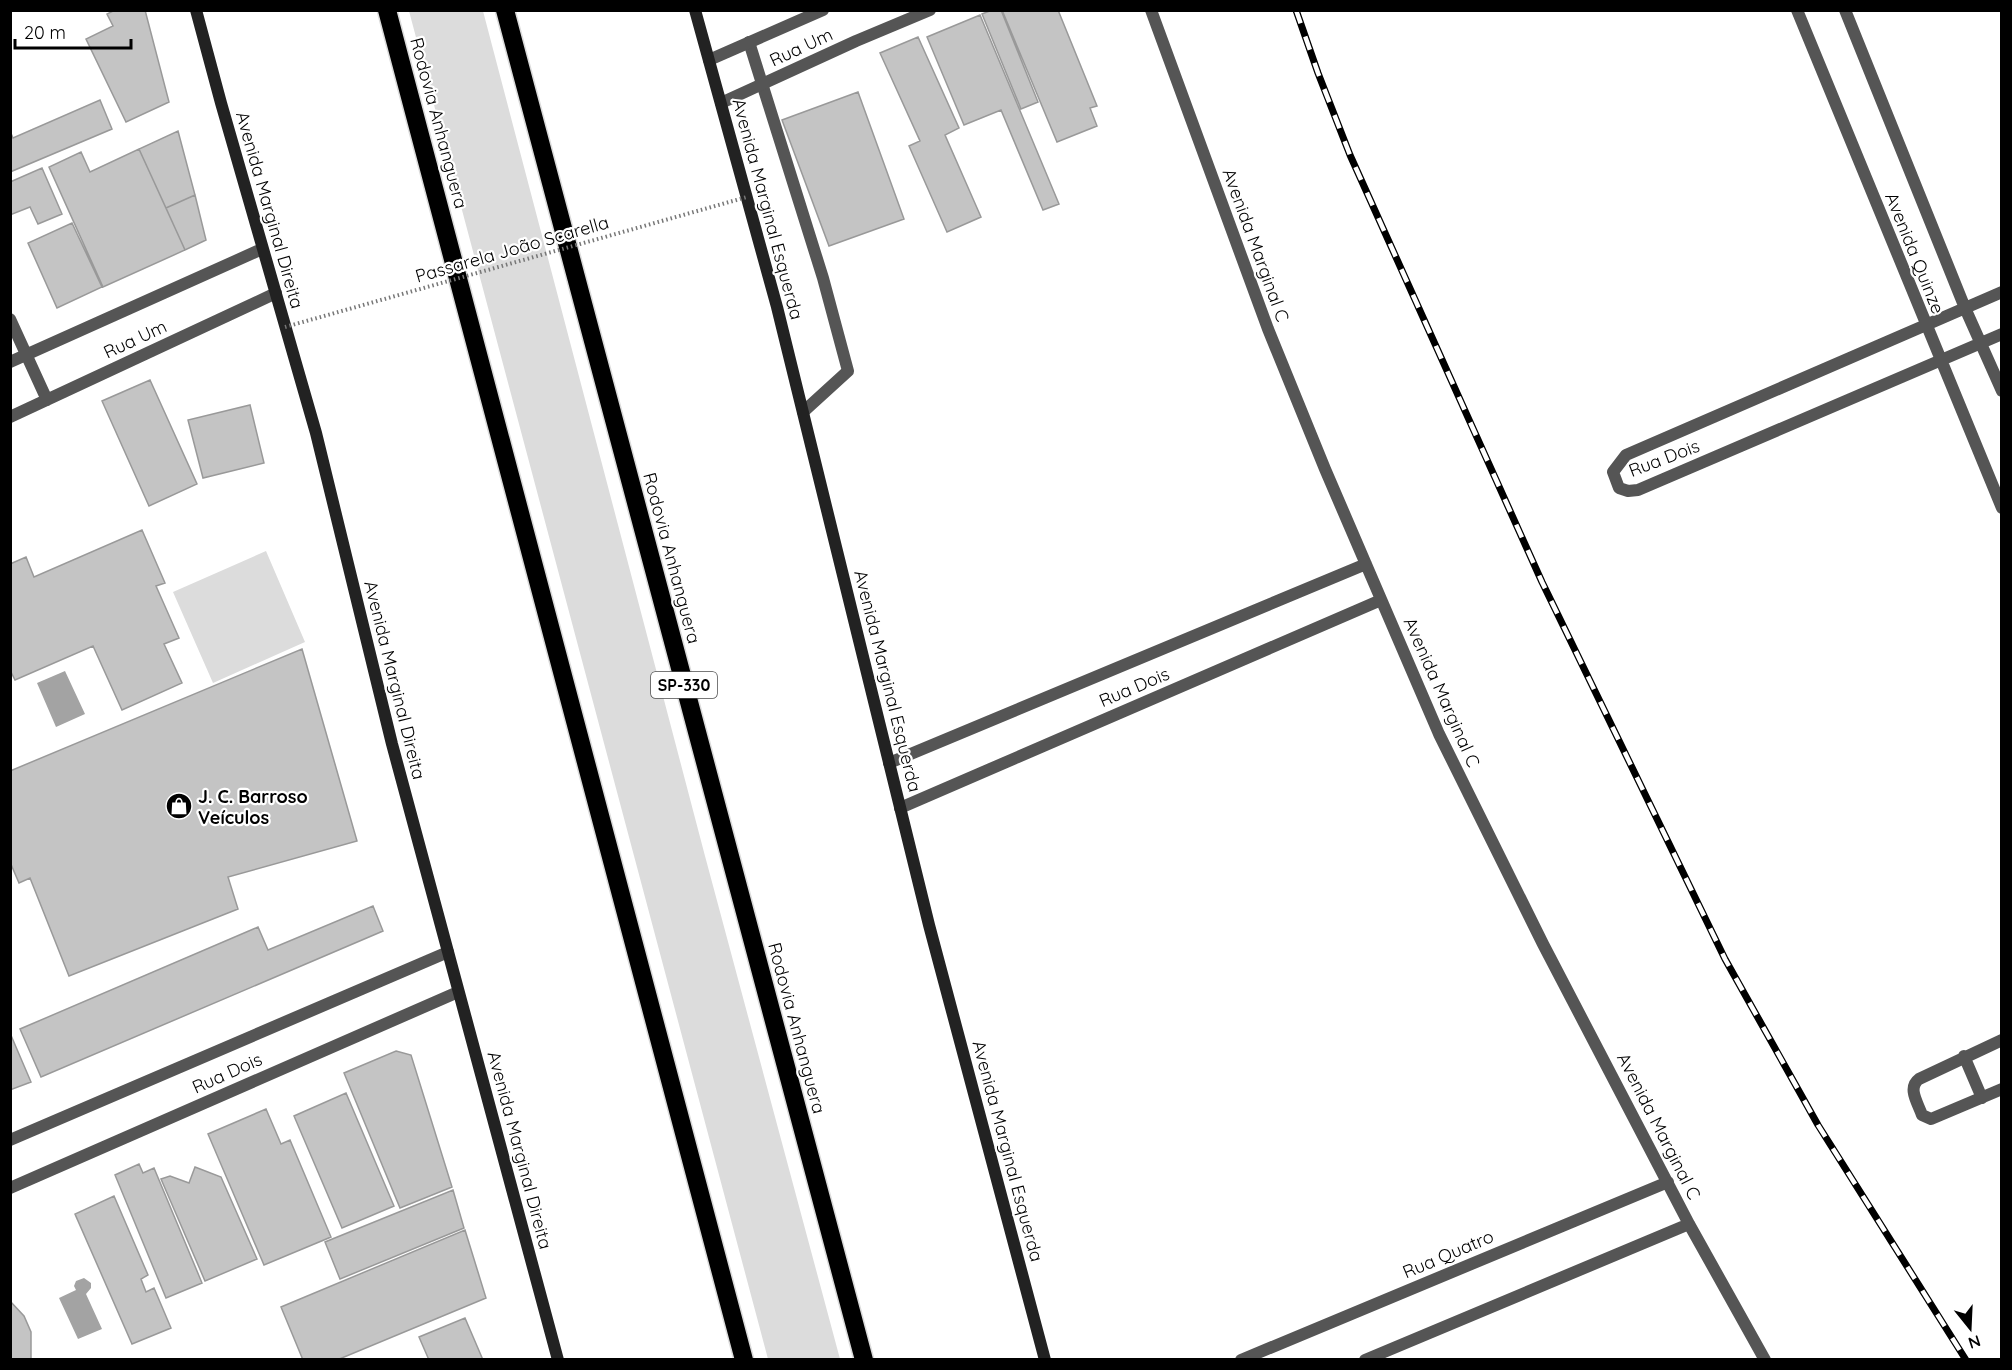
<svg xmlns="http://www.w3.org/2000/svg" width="2012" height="1370" viewBox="0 0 2012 1370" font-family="Quicksand,sans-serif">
	<rect width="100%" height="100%" fill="#fff"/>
	<path fill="#dcdcdc" d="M409 11H483L705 856 840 1359H768Z
		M266 551 305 642 213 683 173 592Z"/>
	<path fill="#a3a3a3" d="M65 671 85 714 56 727 37 683Z
		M84 1278 91 1283V1288L86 1294 102 1329 78 1339 59 1298 76 1290 74 1286 76 1281Z"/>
	<path fill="#c4c4c4" stroke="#999" stroke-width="1.5" d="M115 10H145L169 102 126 122 86 39 113 26 107 14Z
		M992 10H1001L1038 102 1021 109 982 14Z
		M1002 10H1058L1097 106 1090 108 1097 126 1057 142Z
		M980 15 1059 204 1043 210 1001 110 964 125 927 37Z
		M918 37 959 128 945 135 981 217 947 232 909 146 920 141 880 53Z
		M858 92 904 219 829 246 782 120Z
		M100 100 112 129 10 172V131L13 138Z
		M178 131 195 195 166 208 139 149Z
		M139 149 185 250 103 287 49 167 81 152 90 172Z
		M42 168 62 214 38 224 30 207 10 215V182Z
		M195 195 206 240 185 250 166 208Z
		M72 223 102 287 57 308 28 243Z
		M150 380 197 484 149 506 102 401Z
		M250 405 264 463 203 478 188 420Z
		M142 530 165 583 156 586 179 638 164 644 182 683 122 710 93 646 15 680 10 670V564L26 557 34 577Z
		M302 649 357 841 228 877 238 909 69 976 30 878 19 883 10 862V771Z
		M373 906 383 931 41 1077 20 1029 258 927 268 950Z
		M10 1033 31 1082 10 1090Z
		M396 1051 411 1055 452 1187 400 1208 344 1073Z
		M346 1093 394 1206 342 1228 294 1116Z
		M266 1109 281 1144 290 1140 331 1237 264 1265 208 1134Z
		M139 1164 143 1173 154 1168 202 1283 166 1298 115 1175Z
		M195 1167 221 1177 257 1259 205 1281 161 1179 170 1176 189 1183Z
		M453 1190 464 1228 340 1279 325 1242Z
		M114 1196 148 1275 141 1279 146 1292 154 1288 171 1328 132 1344 75 1214Z
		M465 1230 486 1298 337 1360H303L281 1307Z
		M10 1301 24 1316 31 1332V1359L34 1360H10Z
		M465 1318 483 1360H429L419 1337Z"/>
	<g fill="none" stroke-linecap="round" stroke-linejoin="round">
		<defs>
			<path id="motorway" d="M387 10 744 1360
				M505 10 864 1360"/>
		</defs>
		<use href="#motorway" stroke="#dbdbdb" stroke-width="21"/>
		<path stroke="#555" stroke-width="12" d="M749 42 823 278 848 371 803 412"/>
		<path stroke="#555" stroke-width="12" d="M1151 10 1268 329 1325 469 1439 734 1543 944 1689 1224 1765 1360
			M1797 10 2002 508
			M1845 10 1965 308 2002 391
			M709 60 823 10
			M721 103 856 41 930 10
			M2002 292 1626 455 1613 472 1619 488 1628 491 1638 490 2002 334
			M10 319 47 400
			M10 362 262 249
			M10 417 276 293
			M889 763 1366 564
			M900 808 1381 600
			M2002 1040 1919 1079C1907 1088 1918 1103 1922 1115L1931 1119 2002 1089
			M1964 1056 1982 1098
			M10 1140 448 952
			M10 1188 458 992
			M1241 1360 1668 1182
			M1365 1360 1689 1224"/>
		<path stroke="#222" stroke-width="12" d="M196 10 221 103 316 433 392 744 558 1360
			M695 10 777 307 929 925 1045 1360"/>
		<use href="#motorway" stroke="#000" stroke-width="18"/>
		<defs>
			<path id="rail" d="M1296 10 1318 73 1350 155 1542 582 1725 959 1818 1125 1966 1360"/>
		</defs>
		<use href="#rail" stroke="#000" stroke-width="7"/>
		<use href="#rail" stroke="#fff" stroke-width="4.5" stroke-dasharray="14" stroke-linecap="butt"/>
		<path stroke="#777" stroke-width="4" stroke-dasharray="1.5 3" stroke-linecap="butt" d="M285 327 747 197"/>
	</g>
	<defs>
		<symbol id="shop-disc" viewBox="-11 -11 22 22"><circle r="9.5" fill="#000" stroke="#fff"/><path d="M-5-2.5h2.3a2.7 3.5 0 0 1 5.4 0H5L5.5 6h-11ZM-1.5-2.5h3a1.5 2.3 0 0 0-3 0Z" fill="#fff"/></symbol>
	</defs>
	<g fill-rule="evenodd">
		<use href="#shop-disc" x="164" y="791" width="30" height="30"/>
	</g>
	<g text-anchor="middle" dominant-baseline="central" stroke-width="4.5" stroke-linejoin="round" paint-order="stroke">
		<rect fill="#fff" stroke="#4c4c4c" stroke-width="1.5" x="651" y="672" width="66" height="26" rx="4.5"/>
		<g font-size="16" font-weight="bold" fill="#000">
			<text x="684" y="685">SP-330</text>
		</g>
		<g font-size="18" fill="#000" stroke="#fff">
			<text transform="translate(801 47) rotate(-25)">Rua Um</text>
			<text transform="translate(439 123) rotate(75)">Rodovia Anhanguera</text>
			<text transform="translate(768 209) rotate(75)">Avenida Marginal Esquerda</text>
			<text transform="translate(270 210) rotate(74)">Avenida Marginal Direita</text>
			<text transform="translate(1256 245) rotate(70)">Avenida Marginal C</text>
			<text transform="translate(512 249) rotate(-16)">Passarela João Scarella</text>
			<text transform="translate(1915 253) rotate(68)">Avenida Quinze</text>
			<text transform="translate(135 339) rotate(-25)">Rua Um</text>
			<text transform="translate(1664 458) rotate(-21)">Rua Dois</text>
			<text transform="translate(672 558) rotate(75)">Rodovia Anhanguera</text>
			<text transform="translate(395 680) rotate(76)">Avenida Marginal Direita</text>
			<text transform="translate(888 681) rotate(76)">Avenida Marginal Esquerda</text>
			<text transform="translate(1134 687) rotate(-23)">Rua Dois</text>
			<text transform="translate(1442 692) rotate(66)">Avenida Marginal C</text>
			<text transform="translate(797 1028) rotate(75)">Rodovia Anhanguera</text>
			<text transform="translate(227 1073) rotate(-24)">Rua Dois</text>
			<text transform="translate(1659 1126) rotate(63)">Avenida Marginal C</text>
			<text transform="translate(520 1150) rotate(75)">Avenida Marginal Direita</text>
			<text transform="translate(1008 1151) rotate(75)">Avenida Marginal Esquerda</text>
			<text transform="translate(1448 1254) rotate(-23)">Rua Quatro</text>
		</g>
		<g font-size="18" font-weight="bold" fill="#000" stroke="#fff" text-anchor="start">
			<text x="198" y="796">J. C. Barroso<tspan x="198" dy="21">Veículos</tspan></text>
		</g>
	</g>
	<rect width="2012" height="1370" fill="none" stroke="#000000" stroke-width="24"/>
	<g transform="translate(1970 1328) rotate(162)" stroke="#ffffff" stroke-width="4.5" paint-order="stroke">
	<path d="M0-4.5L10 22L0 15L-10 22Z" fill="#000000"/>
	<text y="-9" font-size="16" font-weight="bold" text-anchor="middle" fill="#000000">N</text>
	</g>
	<path d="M15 39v9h116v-9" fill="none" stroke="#000000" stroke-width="3"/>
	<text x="24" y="39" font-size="18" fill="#000000" stroke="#ffffff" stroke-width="4.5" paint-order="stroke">20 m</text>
</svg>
